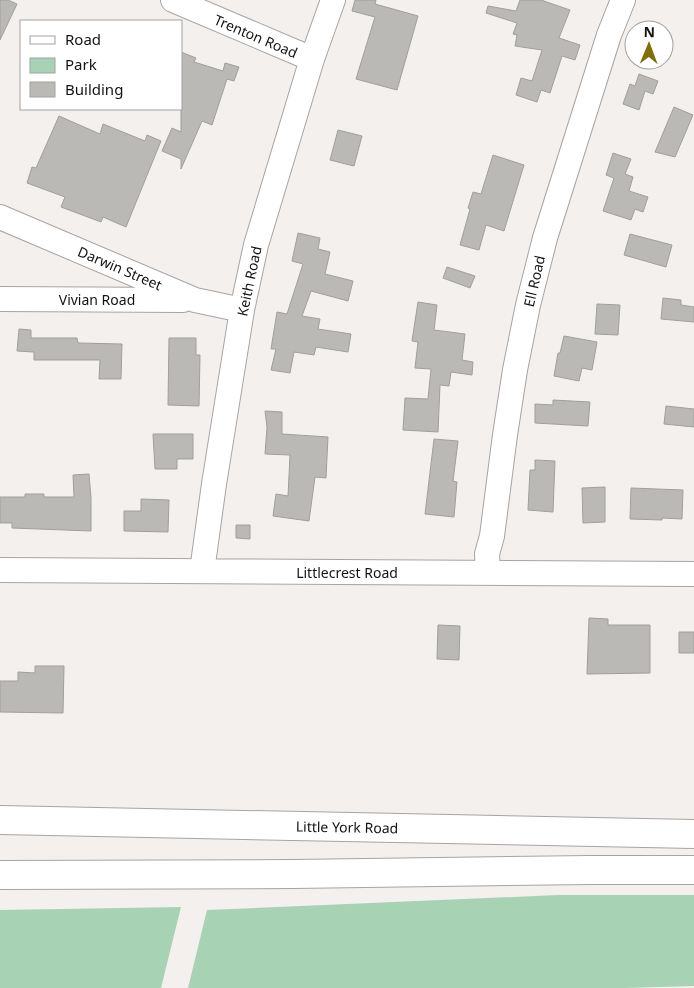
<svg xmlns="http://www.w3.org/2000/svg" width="694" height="988" viewBox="0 0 694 988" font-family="'Noto Sans',sans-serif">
	<rect width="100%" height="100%" fill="#f3f0ee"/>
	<path fill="#a7d3b4" d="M558 895H694V986L626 988H188L207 910Z
		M181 907 161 988H0V910Z"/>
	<path fill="#bbb9b6" stroke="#a19f9c" d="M0 0H8L17 4 0 40Z
		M355 0H376L375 4 418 16 397 90 356 79 375 17 352 11Z
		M520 0H541L570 10 559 38 580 45 575 60 562 56 550 93 541 90 537 102 516 95 521 78 532 81 542 50 515 46 517 35 513 34 517 23 486 13 488 6 516 11Z
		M181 52 196 58 194 62 223 71 225 63 239 67 234 81 227 79 212 125 202 121 181 169V159L162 151 172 128 181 132Z
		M639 74 658 81 653 94 645 91 639 110 623 104 630 84 635 86Z
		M674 107 693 115 675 157 655 152Z
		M59 116 100 134 103 124 145 141 147 135 161 141 126 227 103 217 101 222 61 207 65 197 27 183 32 167 36 168Z
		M338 130 362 136 354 166 330 160Z
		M613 153 631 159 625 174 633 177 629 191 648 197 643 212 635 209 631 220 603 211 614 178 606 175Z
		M493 155 524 165 504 231 486 225 479 250 460 245 470 209 468 208 473 192 481 194Z
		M298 233 320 238 318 249 330 252 325 274 353 281 348 301 311 291 302 316 320 319 318 329 351 334 348 352 316 347 314 355 294 352 290 373 271 370 276 349H271L277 312 287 314 303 264 292 261Z
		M630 234 672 245 666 267 624 255Z
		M447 267 475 276 470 288 443 278Z
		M663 298 681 300V305L694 307V322L661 319Z
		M418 302 437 305 434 330 465 334 462 360 473 362 472 375 451 372 449 386 440 385 438 432 403 430 405 398 428 399 431 369 415 368 418 342 412 341Z
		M597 304 620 305 618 335 595 334Z
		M19 329 31 330V338H77L78 343 122 344 121 379H99L100 360H34V352L17 351Z
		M564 336 597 342 592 370 582 368 579 381 554 376 558 353H560Z
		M169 338H196V355H200L199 406 168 405Z
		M553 400 590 402 588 426 535 423V404L553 405Z
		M666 406 694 409V427L664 424Z
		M265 411 282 412V434L328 437 326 478 315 477 309 521 273 516 276 494 288 496 290 455 265 454 267 427Z
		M153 434H193V459H177V469H155Z
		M434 439 458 441 453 481 457 482 454 517 425 514Z
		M535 460 555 461 553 512 528 510 530 470H535Z
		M89 474 91 498V531L12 528V523H0V497H25V494H44V497H74L73 475Z
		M605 487V522L583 523 582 488Z
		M631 488 683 490 682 519 662 518V520L630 519Z
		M141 499 169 500 168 532 124 531V511H141Z
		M236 525H250V539L236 538Z
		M589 618 608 619V625H650V673L587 674Z
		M438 625 460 626 459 660 437 659Z
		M679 632H694V653H679Z
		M35 666H64L63 713 0 712V681H18V672L35 673Z"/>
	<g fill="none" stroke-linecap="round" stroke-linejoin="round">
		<defs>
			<path id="minor" d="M173 0 312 59
				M0 217 195 300 242 310
				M0 299 183 300
				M0 570 694 574
				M202 571 214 484 242 310 256 245 312 59 333 0
				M488 572 487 554 492 536 505 435 515 370 528 305 545 238 609 35 623 0"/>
			<path id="major" d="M0 820 694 834
				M0 875 293 874 590 870H694"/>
		</defs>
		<use href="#minor" stroke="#a7a4a2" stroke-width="26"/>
		<use href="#major" stroke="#a7a4a2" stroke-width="30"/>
		<use href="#minor" stroke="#fff" stroke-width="24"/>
		<use href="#major" stroke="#fff" stroke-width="28"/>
	</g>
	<g text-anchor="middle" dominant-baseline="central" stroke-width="4" stroke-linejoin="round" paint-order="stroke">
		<g font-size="14" fill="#141312" stroke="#fff">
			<text transform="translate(256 36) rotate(23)">Trenton Road</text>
			<text transform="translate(120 268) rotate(23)">Darwin Street</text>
			<text transform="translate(249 281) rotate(-78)">Keith Road</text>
			<text transform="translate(534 281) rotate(-77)">Ell Road</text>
			<text x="97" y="299">Vivian Road</text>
			<text x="347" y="572">Littlecrest Road</text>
			<text transform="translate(347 827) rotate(1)">Little York Road</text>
		</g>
	</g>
	<rect x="20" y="20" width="162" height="90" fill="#ffffff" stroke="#a1a1a0"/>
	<rect x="30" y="36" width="25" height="8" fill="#ffffff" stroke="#a1a1a0"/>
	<text x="65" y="45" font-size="15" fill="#141312">Road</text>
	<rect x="30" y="58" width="25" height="15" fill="#a7d3b4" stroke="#a1a1a0"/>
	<text x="65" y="70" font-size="15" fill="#141312">Park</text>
	<rect x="30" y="82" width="25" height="15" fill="#bbb9b6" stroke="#a1a1a0"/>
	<text x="65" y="95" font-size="15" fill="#141312">Building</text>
	<g transform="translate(649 45) rotate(1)"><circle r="24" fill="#ffffff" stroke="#a1a1a0"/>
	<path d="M0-4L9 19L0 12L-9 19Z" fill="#826d0a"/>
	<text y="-8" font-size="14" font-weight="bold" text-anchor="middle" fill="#141312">N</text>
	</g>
</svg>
